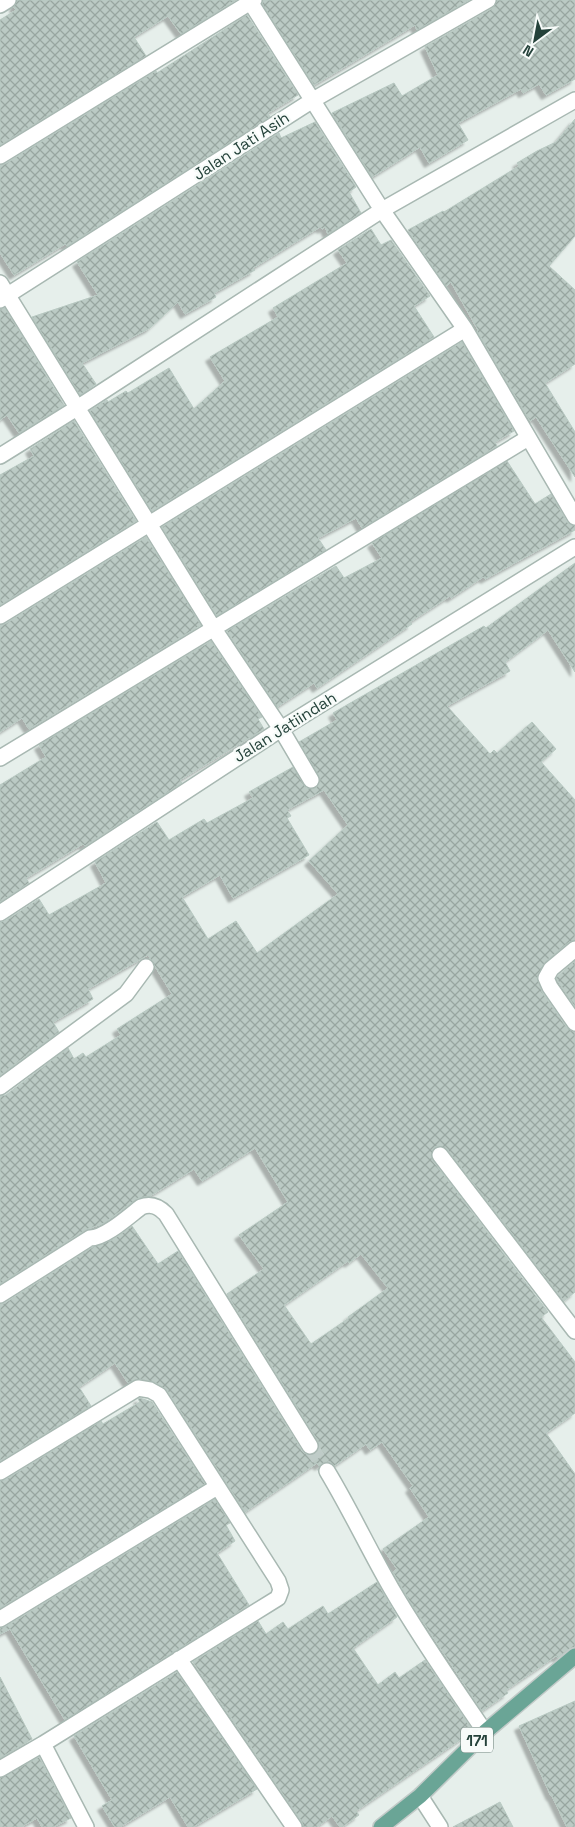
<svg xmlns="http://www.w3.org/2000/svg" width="575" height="1827" viewBox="0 0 575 1827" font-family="'Space Grotesk',sans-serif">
	<defs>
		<pattern id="building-cross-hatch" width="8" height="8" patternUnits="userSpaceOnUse" patternTransform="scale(1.25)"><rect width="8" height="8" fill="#bbcac4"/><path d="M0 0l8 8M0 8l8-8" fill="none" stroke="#98a6a0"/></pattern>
		<filter id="shadow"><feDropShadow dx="-4.5" dy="4.5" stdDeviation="1" flood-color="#0004"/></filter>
	</defs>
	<rect width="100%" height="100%" fill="#e6efeb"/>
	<path fill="url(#building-cross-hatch)" stroke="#b8c9c2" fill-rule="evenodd" filter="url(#shadow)" d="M17 0H236L181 34 168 16 134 37 146 56 0 145V20L16 10 14 7Z
		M263 0H469L417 30 415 25 314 85 262 4Z
		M497 0H575V79L546 95 539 84 523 93 521 89 458 123 468 140 429 163 420 147 372 177 332 113 394 83 402 96 438 75 425 47 493 8Z
		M247 15 298 95 268 113 270 117 67 246 65 244 14 275 0 253V165L5 164 156 71 157 73Z
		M575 119V236L549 266 575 290V364L545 383 575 432V477L536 417 530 421 477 331 478 330 451 282 446 286 408 230 443 211 444 212 519 166 517 163 537 151 556 142Z
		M315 122 356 187 349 192 361 213 328 234 325 227 322 229 320 227 253 268 255 270 214 293 216 297 185 314 178 302 150 328 82 363 96 384 80 395 32 317 98 295 77 262 279 133 281 138Z
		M371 229 381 245 391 240 430 296 414 306 434 337 152 511 90 411 107 400 108 402 126 391 128 393 169 368 194 409 225 381 210 357 278 317 273 308 347 263 338 250Z
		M5 308 64 405 19 433 7 415 0 420V309Z
		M462 342 514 431 495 442 497 446 362 528 356 518 318 538 326 550 217 616 162 527Z
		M74 421 136 521 0 605V475L34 456 30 449Z
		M507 461 535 504 551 494 567 522 575 526V530L485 579 483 577 451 598 450 596 410 622 412 624 317 688 314 683 277 707 227 631 336 566 344 578 382 558 372 543Z
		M146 537 201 625 29 729 22 718 0 732V625L5 624Z
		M575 563V672L548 630 505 662 510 671 447 706 490 754 494 750 497 753 532 722 556 749 541 762 575 800V940L569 942 545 962 537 978 542 992 567 1028 575 1032V1292L564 1301 447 1149 439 1146 435 1147 431 1156 433 1161 548 1312 541 1317 575 1362V1413L546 1433 575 1474V1647L569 1649 558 1658 556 1656 506 1690 508 1693 482 1711 410 1602 393 1572 397 1569 383 1549 429 1517 410 1488 413 1486 382 1442 370 1450 366 1444 334 1466 327 1462 323 1463 319 1466 317 1463 245 1512 167 1390 154 1382 140 1379 128 1383 115 1363 79 1387 91 1406 0 1461V1304L5 1303 93 1247 114 1239 132 1226 158 1264 178 1251 302 1451 306 1454 311 1455 315 1454 319 1446 318 1441 227 1294 264 1269 239 1235 288 1202 255 1148 202 1181 194 1169 150 1196 138 1198 104 1223 85 1230 0 1284V1096L6 1095 68 1048 74 1059 83 1053 86 1057 121 1035 117 1029 172 994 148 955 88 989 93 999 53 1022 59 1032 0 1075V922L5 921 39 899 49 915 106 883 95 862 157 822 169 840 204 819 207 823 253 798 249 792 293 767 306 788 312 789 316 788 320 780 319 776 299 742 337 720 333 713 484 626 486 628ZM324 790 348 825 309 861 338 894 257 953 236 921 208 939 182 897 220 875 233 898 309 855 287 818 291 816 287 810ZM361 1254 388 1288 348 1317 349 1318 311 1344 284 1305 348 1261 349 1263Z
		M211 641 262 717 258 719 264 729 180 780 182 783 85 846 83 844 26 878 29 883 0 902V785L46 757 39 745Z
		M575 961V1007L556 978Z
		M140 1398 152 1402 205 1484 0 1608V1481L5 1480 101 1421 103 1424 140 1402 138 1399Z
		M215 1499 230 1523 226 1525 235 1541 217 1553 249 1605 65 1720 10 1629 0 1634V1628L5 1627Z
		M377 1582 397 1617 353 1648 378 1685 395 1672 399 1678 425 1660 473 1731 356 1811 359 1815 342 1827H340L332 1816 317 1827H303L302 1822 193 1662 258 1621 266 1634 283 1622 288 1629 323 1606 328 1614Z
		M177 1672 257 1789 193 1827H188L170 1797 120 1827H115L102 1806 112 1800 74 1736Z
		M0 1677 32 1739 0 1758Z
		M575 1701V1827H567L552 1796H551L519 1726Z
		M39 1757 71 1818 53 1827H42L37 1818 21 1827H0V1778Z
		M500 1802 513 1827H453Z"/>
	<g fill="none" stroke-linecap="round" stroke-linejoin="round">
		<path stroke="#bfccc8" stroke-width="15" stroke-dasharray="15 8" stroke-linecap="butt" d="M310 1446 327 1471"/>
		<defs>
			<path id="minor" d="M249 0 382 210 465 329 575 517
				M0 5 8 0
				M0 156 254 0
				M0 283 214 629 281 729 311 780
				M0 300 313 100 488 0
				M0 456 77 408 382 210 575 100
				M0 616 465 329
				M0 758 528 438
				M0 913 281 729 575 547
				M575 949 551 969 546 978 550 987 575 1023
				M0 1087 126 994 146 967
				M440 1155 575 1331
				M0 1295 90 1238C105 1238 128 1217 141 1207 151 1203 158 1206 166 1214L310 1446
				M327 1471C350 1509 369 1550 391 1588 420 1638 453 1685 485 1732
				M0 1472 138 1388 150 1390 159 1395 278 1581 281 1590 278 1598 43 1744 0 1769
				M0 1619 217 1487
				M179 1659 294 1827
				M43 1744 86 1827
				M420 1796 440 1827"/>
			<path id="primary" d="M381 1827 420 1796 485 1732 575 1656"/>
		</defs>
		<use href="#minor" stroke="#a8b8b2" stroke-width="18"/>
		<use href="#primary" stroke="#c2cac8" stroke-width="18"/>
		<use href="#minor" stroke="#fff" stroke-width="15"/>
		<use href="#primary" stroke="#6aa596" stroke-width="15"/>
	</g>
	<g text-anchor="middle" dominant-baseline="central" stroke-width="4.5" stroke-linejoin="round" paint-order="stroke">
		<rect fill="#f7fbf9" stroke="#637a73" stroke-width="1" x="461" y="1727.5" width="32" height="25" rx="4"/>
		<g font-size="15" font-weight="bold" fill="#24423a">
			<text x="477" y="1740">171</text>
		</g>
		<g font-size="16" fill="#24423a" stroke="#f7fbf9">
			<text transform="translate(241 146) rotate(-33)">Jalan Jati Asih</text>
			<text transform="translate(285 727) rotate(-32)">Jalan Jatiindah</text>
		</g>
	</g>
	<g transform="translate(535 40) rotate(212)" stroke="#f7fbf9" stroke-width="4" paint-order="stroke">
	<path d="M0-4L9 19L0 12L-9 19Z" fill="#24423a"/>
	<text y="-8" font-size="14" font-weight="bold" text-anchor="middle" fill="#24423a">N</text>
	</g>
</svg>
